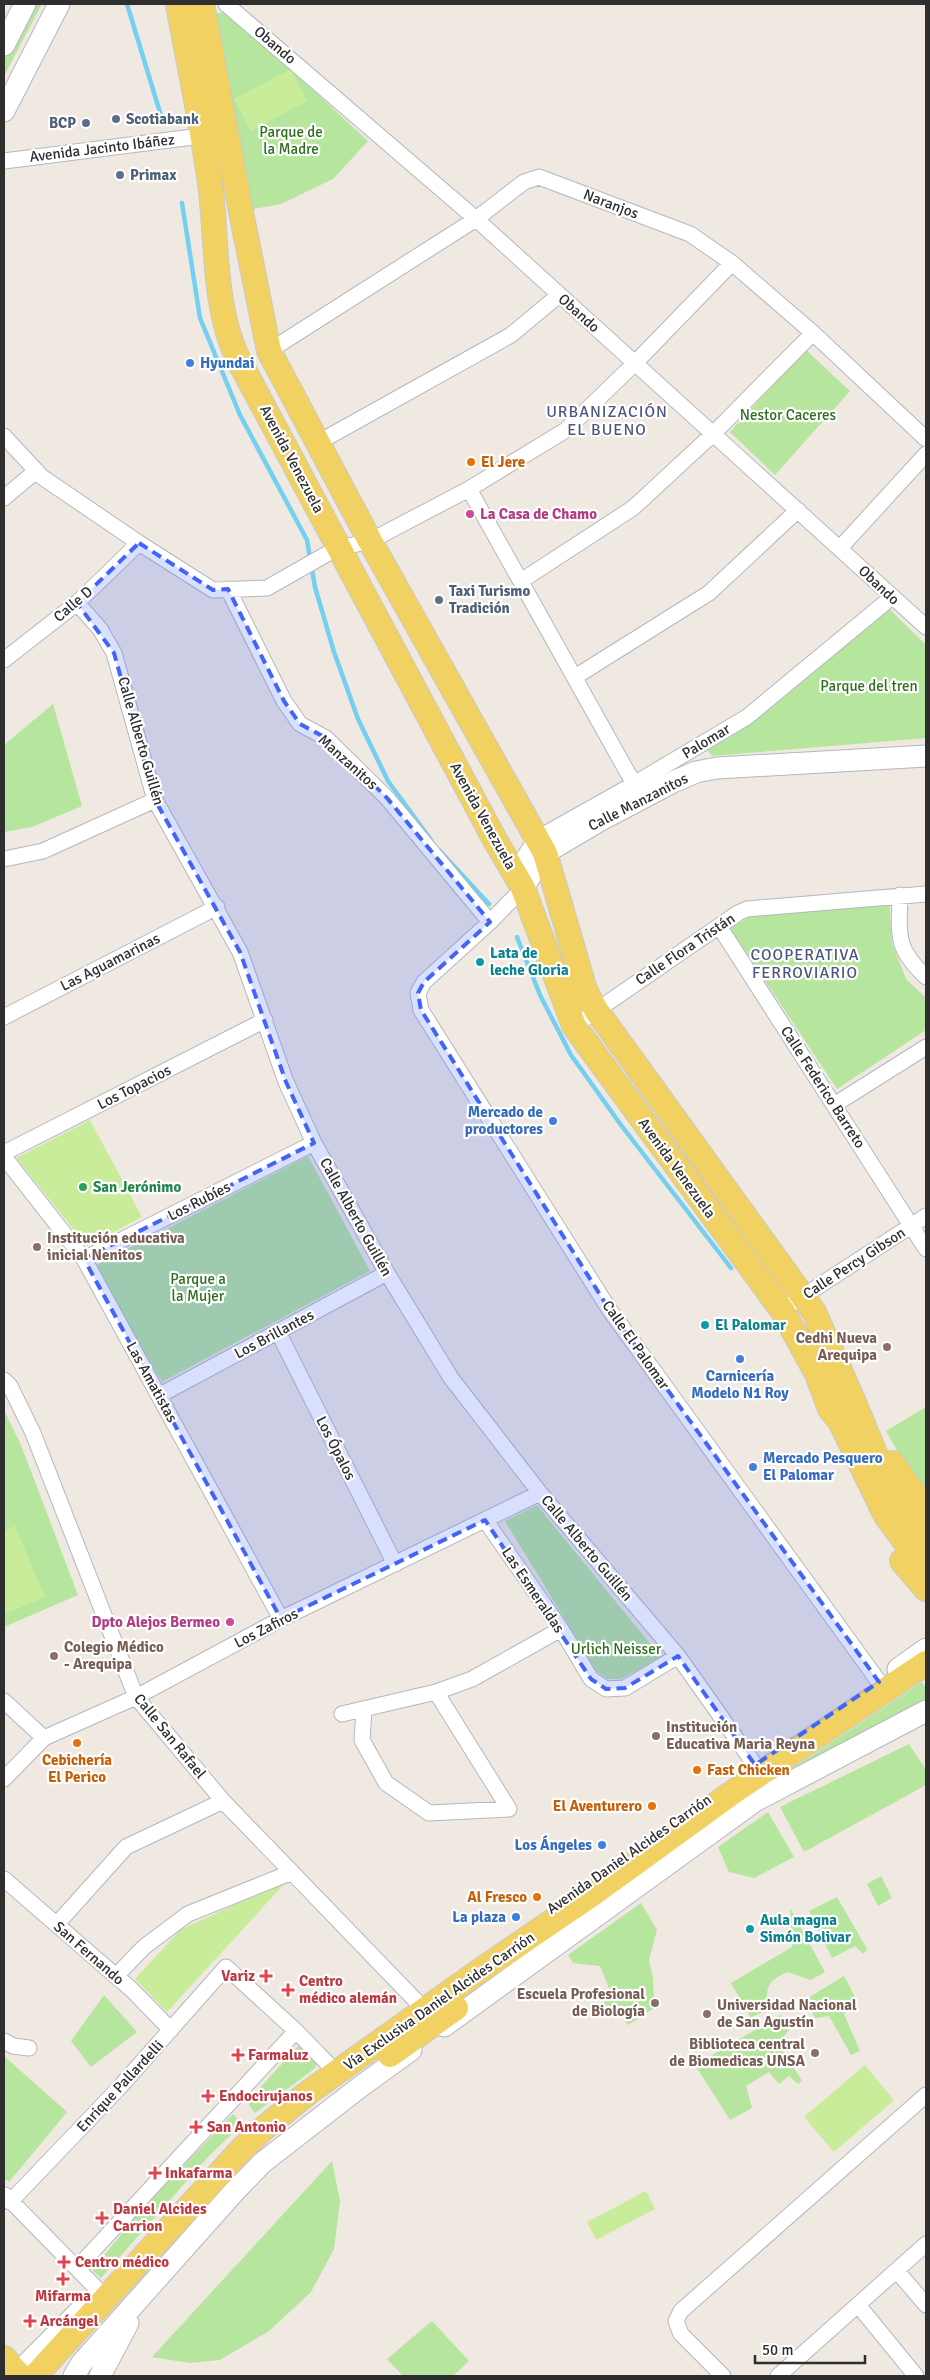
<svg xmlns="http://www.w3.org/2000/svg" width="930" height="2380" viewBox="0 0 930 2380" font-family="Signika,sans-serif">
	<rect width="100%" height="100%" fill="#efe9e1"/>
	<path fill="#b6e59e" d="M32 4H42L4 76V57Z
		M228 11 368 141 333 179 281 204 249 210 215 14Z
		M805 349 850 391 775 475 730 432Z
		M879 599 926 645V738L712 756 704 746Z
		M53 704 82 806 32 827 4 832V745Z
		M889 899 892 943 906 979 926 998V1030L837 1089 730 928 755 914Z
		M308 1156 370 1271 162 1382 93 1267Z
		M926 1407V1492L900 1456 886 1431Z
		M4 1410 21 1445 78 1595 4 1627Z
		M537 1505 554 1526 661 1657 621 1679H607L597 1672 505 1521Z
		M922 1682 926 1689V1703L769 1784Z
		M909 1744 926 1770V1785L804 1852 780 1807Z
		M768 1812 794 1857 754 1878 729 1872 718 1847Z
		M881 1876 892 1898 878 1906 867 1884Z
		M837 1897 867 1949 863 1954 855 1946 832 1958 809 1911Z
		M641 1903 657 1930 649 1960 653 1978 654 2008 628 2025 619 2013 609 2018 603 2004 611 1993 600 1966 573 1963 568 1955Z
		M790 1908 825 1972 811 1980 787 1972C768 1981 765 1987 768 2009L751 2018 731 1983 792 1947Z
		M844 1976 857 2001 844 2014 860 2051 851 2055 829 2016 815 2018 806 1999Z
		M104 1995 137 2032 91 2067 71 2041Z
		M781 2015 789 2030 778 2043 802 2081 798 2084 789 2076 779 2084 769 2072 746 2086 752 2108 730 2120 695 2065Z
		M299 2045 318 2062 314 2069 255 2113 247 2102Z
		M4 2056 67 2112 9 2182 4 2178Z
		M233 2114 243 2123 208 2157 101 2278 92 2270 142 2209Z
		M332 2161 340 2201 334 2249 311 2292 269 2331 220 2360 190 2363 152 2357Z
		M432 2321 469 2361 453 2376H403L387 2359Z"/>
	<path fill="#c9ec9a" d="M291 69 307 101 251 131 234 99Z
		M90 1120 142 1217 87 1246 16 1158Z
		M15 1526 45 1597 4 1614V1531Z
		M288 1880 167 2012 135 1979 180 1930Z
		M865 2065 894 2100 834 2152 804 2117Z
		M646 2191 655 2209 596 2240 587 2222Z"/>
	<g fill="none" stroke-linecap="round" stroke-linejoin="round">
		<path stroke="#75cff0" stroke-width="4.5" d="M127 4 162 119
			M182 203 200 318 240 415 307 540 315 587 334 652 358 719 388 781 431 840
			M439 850 489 904
			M517 937 540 995 571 1055 621 1125 731 1268"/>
		<defs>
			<path id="street" d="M226 4 476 219 926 627
				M4 161 201 136
				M269 351 476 219 524 182 539 177 690 234 732 263 813 333 926 439
				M4 436 42 477 139 543 213 590 267 588 325 555 340 548 370 541 469 489 566 430 635 363 732 263
				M319 442 511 335 559 295
				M469 489 634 784
				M4 498 36 471
				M840 548 926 454
				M521 581 633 508 713 434 813 333
				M228 589 284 701 300 724 326 738 387 798 490 922
				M77 603 100 629 114 653 155 800 240 952 286 1082 314 1143 387 1273 451 1378 540 1493 678 1656 755 1765
				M4 660 77 603 139 543
				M575 677 709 593 798 510
				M4 859 43 851 155 800
				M514 872 536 839 634 784 747 717 892 597
				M523 888 490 922 424 982 418 993 421 1010 609 1309 879 1682
				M900 895C899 936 895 948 926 977
				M719 926 926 1249
				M4 1017 217 907
				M574 1026 738 913 747 909 926 894
				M834 1105 926 1047
				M4 1153 265 1020
				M4 1157 84 1259 281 1619
				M84 1259 314 1143
				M782 1310 926 1216
				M278 1332 395 1564
				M4 1380 10 1386 33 1433 136 1697 223 1801 419 2004
				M160 1395 387 1273
				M485 1520 561 1629 591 1679 606 1689 625 1688 678 1656
				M4 1701 44 1738
				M364 1709 362 1740 386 1783 429 1813 509 1809 436 1692
				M342 1714 436 1692 472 1679 561 1629
				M4 1779 44 1738 136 1697 281 1619 540 1493
				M4 1879 132 1990 171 2030
				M57 1924 126 1847 223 1801
				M116 1976 144 1947 188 1914 292 1872
				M4 2041 13 2046 29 2048
				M5 2195 100 2292
				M10 2202 119 2088 226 1967 296 2031 331 2067
				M77 2268 296 2031
				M897 2271 926 2305
				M858 2305 916 2376
				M723 2376 681 2334 676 2321 681 2311 926 2095
				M778 2376 926 2244"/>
			<path id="secondary" d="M4 45 25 4
				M4 111 59 4
				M523 888 545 853 599 821 673 782 696 772 717 768 926 756
				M898 1669 926 1649
				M444 2026 755 1801 926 1711
				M15 2376 81 2310
				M74 2376 81 2364 234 2192 262 2163 360 2087 411 2050
				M100 2376 128 2323"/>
			<path id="primary" d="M178 4C189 66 203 129 211 191 217 247 214 308 238 359L495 840 523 888 574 1026 782 1310 817 1374 830 1409 840 1421 886 1516 926 1569
				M202 4 241 212 269 351 370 541 545 853 585 990 596 1010 814 1312 853 1400 881 1468 900 1506 926 1543
				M892 1463 926 1510
				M902 1561 926 1589
				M390 2055 456 2008
				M4 2358 20 2376
				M35 2376 241 2150 263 2129 309 2092 478 1972 594 1893 736 1790 926 1663"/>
		</defs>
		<use href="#street" stroke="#b4b7c1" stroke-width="17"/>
		<use href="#secondary" stroke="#b4b7c1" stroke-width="23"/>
		<use href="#primary" stroke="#c9c9c9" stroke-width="26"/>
		<use href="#street" stroke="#fff" stroke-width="15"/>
		<use href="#secondary" stroke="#fff" stroke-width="21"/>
		<use href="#primary" stroke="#f2d163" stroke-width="24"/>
	</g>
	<path fill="#4264fb" fill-opacity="0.2" stroke="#4264fb" stroke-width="4" stroke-dasharray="10 6" stroke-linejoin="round" d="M139 543 213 590 228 589 284 701 300 724 326 738 387 798 490 922 424 982 418 993 421 1010 609 1309 879 1682 755 1765 678 1656 625 1688 606 1689 591 1679 485 1520 281 1619 84 1259 314 1143 286 1082 240 952 155 800 114 653 77 603Z"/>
	<g fill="#5c6f8a" stroke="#fff" stroke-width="2">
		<circle cx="116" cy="119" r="5"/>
		<circle cx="86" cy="123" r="5"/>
		<circle cx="120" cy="175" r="5"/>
		<circle cx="439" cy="600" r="5"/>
	</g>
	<g fill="#3f7fe0" stroke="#fff" stroke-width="2">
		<circle cx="190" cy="363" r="5"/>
		<circle cx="553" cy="1121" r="5"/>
		<circle cx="740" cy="1359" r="5"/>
		<circle cx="753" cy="1467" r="5"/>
		<circle cx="602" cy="1845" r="5"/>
		<circle cx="516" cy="1917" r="5"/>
	</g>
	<g fill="#e8710a" stroke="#fff" stroke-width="2">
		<circle cx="471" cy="462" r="5"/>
		<circle cx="77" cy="1743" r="5"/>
		<circle cx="697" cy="1770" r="5"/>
		<circle cx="652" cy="1806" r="5"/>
		<circle cx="537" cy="1897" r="5"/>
	</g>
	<g fill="#d1479c" stroke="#fff" stroke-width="2">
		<circle cx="470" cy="514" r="5"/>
		<circle cx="230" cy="1622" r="5"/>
	</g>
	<g fill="#0f9aa8" stroke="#fff" stroke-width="2">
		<circle cx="480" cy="962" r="5"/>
		<circle cx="705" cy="1325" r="5"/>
		<circle cx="750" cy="1929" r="5"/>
	</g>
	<circle fill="#2e9e5b" stroke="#fff" stroke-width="2" cx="83" cy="1187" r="5"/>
	<g fill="#8d6e63" stroke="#fff" stroke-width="2">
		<circle cx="37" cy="1247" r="5"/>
		<circle cx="887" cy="1347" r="5"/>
		<circle cx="54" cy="1656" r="5"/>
		<circle cx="656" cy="1736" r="5"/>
		<circle cx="655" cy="2003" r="5"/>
		<circle cx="707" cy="2014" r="5"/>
		<circle cx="815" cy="2053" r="5"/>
	</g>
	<g fill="#e0444e" stroke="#fff" stroke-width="2">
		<path d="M263.5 1968.5h5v5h5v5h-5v5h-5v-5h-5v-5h5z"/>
		<path d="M285.5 1982.5h5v5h5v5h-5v5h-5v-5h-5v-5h5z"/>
		<path d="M235.5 2047.5h5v5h5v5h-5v5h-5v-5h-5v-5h5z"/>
		<path d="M205.5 2088.5h5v5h5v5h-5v5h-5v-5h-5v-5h5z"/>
		<path d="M193.5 2119.5h5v5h5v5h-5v5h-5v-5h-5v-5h5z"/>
		<path d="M152.5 2165.5h5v5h5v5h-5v5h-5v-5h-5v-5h5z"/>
		<path d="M99.5 2210.5h5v5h5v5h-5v5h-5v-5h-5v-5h5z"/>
		<path d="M61.5 2254.5h5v5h5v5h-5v5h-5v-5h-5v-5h5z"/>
		<path d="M60.5 2271.5h5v5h5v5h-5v5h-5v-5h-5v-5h5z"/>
		<path d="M27.5 2313.5h5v5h5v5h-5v5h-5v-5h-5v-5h5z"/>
	</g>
	<g text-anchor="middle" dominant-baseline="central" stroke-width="4.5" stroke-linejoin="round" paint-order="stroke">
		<g font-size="15" fill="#2e2e2e" stroke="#fff">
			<text transform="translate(275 45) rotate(40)">Obando</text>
			<text transform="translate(102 148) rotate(-7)">Avenida Jacinto Ibáñez</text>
			<text transform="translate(611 204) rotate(21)">Naranjos</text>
			<text transform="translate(579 313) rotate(42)">Obando</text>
			<text transform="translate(292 459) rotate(62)">Avenida Venezuela</text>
			<text transform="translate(879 585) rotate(43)">Obando</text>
			<text transform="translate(73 604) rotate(-41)">Calle D</text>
			<text transform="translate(141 741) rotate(74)">Calle Alberto Guillén</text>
			<text transform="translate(706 741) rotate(-31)">Palomar</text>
			<text transform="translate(348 762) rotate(42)">Manzanitos</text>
			<text transform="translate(638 802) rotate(-27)">Calle Manzanitos</text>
			<text transform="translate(483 816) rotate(61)">Avenida Venezuela</text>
			<text transform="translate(685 949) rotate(-34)">Calle Flora Tristán</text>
			<text transform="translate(110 962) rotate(-27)">Las Aguamarinas</text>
			<text transform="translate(134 1087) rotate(-27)">Los Topacios</text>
			<text transform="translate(823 1087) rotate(57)">Calle Federico Barreto</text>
			<text transform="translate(677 1168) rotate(54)">Avenida Venezuela</text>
			<text transform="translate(199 1201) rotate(-27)">Los Rubíes</text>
			<text transform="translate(356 1217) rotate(61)">Calle Alberto Guillén</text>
			<text transform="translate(854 1263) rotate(-33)">Calle Percy Gibson</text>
			<text transform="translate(274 1334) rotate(-28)">Los Brillantes</text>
			<text transform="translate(636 1345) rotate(55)">Calle El Palomar</text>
			<text transform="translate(152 1382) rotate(61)">Las Amatistas</text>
			<text transform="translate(336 1448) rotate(63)">Los Ópalos</text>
			<text transform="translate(587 1548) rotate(50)">Calle Alberto Guillén</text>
			<text transform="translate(533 1590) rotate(56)">Las Esmeraldas</text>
			<text transform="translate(266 1628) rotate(-27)">Los Zafiros</text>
			<text transform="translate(170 1736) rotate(51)">Calle San Rafael</text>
			<text transform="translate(629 1854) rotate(-35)">Avenida Daniel Alcides Carrión</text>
			<text transform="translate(89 1953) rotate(41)">San Fernando</text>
			<text transform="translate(439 2001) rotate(-35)">Vía Exclusiva Daniel Alcides Carrión</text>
			<text transform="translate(120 2086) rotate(-47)">Enrique Pallardelli</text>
		</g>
		<g font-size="15" font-weight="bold" fill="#4e5e75" stroke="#fff" text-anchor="start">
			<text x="126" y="119">Scotiabank</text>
			<text x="76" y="123" text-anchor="end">BCP</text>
			<text x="130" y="175">Primax</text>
			<text x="449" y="591">Taxi Turismo<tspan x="449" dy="17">Tradición</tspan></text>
		</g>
		<g font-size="15" fill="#2c6e1b" stroke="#fff">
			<text x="291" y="132">Parque de<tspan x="291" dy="17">la Madre</tspan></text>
			<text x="788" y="415">Nestor Caceres</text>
			<text x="869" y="686">Parque del tren</text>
			<text x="198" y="1279">Parque a<tspan x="198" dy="17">la Mujer</tspan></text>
			<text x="616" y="1649">Urlich Neisser</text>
		</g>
		<g font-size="15" font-weight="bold" fill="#366cbe" stroke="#fff" text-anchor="end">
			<text x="200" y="363" text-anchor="start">Hyundai</text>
			<text x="543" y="1112">Mercado de<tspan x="543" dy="17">productores</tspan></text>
			<text x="740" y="1376" text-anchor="middle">Carnicería<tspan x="740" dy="17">Modelo N1 Roy</tspan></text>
			<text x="763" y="1458" text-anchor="start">Mercado Pesquero<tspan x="763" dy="17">El Palomar</tspan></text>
			<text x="592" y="1845">Los Ángeles</text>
			<text x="506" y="1917">La plaza</text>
		</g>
		<g font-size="15" font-weight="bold" fill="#c56008" stroke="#fff" text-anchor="start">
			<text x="481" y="462">El Jere</text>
			<text x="77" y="1760" text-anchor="middle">Cebichería<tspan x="77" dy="17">El Perico</tspan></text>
			<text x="707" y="1770">Fast Chicken</text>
			<text x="642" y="1806" text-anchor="end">El Aventurero</text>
			<text x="527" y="1897" text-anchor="end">Al Fresco</text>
		</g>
		<g font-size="15" font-weight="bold" fill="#b23c85" stroke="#fff" text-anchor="start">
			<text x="480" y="514">La Casa de Chamo</text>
			<text x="220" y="1622" text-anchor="end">Dpto Alejos Bermeo</text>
		</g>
		<g font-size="15" font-weight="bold" fill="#0d838f" stroke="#fff" text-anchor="start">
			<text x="490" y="953">Lata de<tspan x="490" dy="17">leche Gloria</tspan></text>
			<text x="715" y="1325">El Palomar</text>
			<text x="760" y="1920">Aula magna<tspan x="760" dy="17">Simón Bolivar</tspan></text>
		</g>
		<g font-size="15" font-weight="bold" fill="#27864d" stroke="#fff" text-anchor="start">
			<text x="93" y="1187">San Jerónimo</text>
		</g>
		<g font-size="15" font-weight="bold" fill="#785e54" stroke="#fff" text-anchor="start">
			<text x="47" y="1238">Institución educativa<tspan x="47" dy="17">inicial Nenitos</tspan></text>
			<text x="877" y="1338" text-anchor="end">Cedhi Nueva<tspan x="877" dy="17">Arequipa</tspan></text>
			<text x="64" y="1647">Colegio Médico<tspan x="64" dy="17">- Arequipa</tspan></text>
			<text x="666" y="1727">Institución<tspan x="666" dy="17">Educativa Maria Reyna</tspan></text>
			<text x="645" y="1994" text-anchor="end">Escuela Profesional<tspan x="645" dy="17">de Biología</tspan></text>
			<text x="717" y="2005">Universidad Nacional<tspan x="717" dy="17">de San Agustín</tspan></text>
			<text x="805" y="2044" text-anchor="end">Biblioteca central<tspan x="805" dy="17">de Biomedicas UNSA</tspan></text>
		</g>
		<g font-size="15" font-weight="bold" fill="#be3a42" stroke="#fff" text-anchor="start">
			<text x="255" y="1976" text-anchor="end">Variz</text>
			<text x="299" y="1981">Centro<tspan x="299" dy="17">médico alemán</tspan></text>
			<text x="248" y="2055">Farmaluz</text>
			<text x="219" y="2096">Endocirujanos</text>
			<text x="207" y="2127">San Antonio</text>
			<text x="165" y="2173">Inkafarma</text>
			<text x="113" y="2209">Daniel Alcides<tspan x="113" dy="17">Carrion</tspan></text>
			<text x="75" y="2262">Centro médico</text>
			<text x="63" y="2296" text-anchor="middle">Mifarma</text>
			<text x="40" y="2321">Arcángel</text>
		</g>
		<g font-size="16" letter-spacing="1" fill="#4d5680" stroke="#fff">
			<text x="607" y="412">URBANIZACIÓN<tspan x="607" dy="18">EL BUENO</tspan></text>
			<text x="805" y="955">COOPERATIVA<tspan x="805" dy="18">FERROVIARIO</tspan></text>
		</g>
	</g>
	<rect width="930" height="2380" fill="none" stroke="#2e2e2e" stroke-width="10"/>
	<path d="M755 2355v8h110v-8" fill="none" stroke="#2e2e2e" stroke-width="2.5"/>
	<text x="762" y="2355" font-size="15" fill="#2e2e2e" stroke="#ffffff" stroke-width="4" paint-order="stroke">50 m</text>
</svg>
